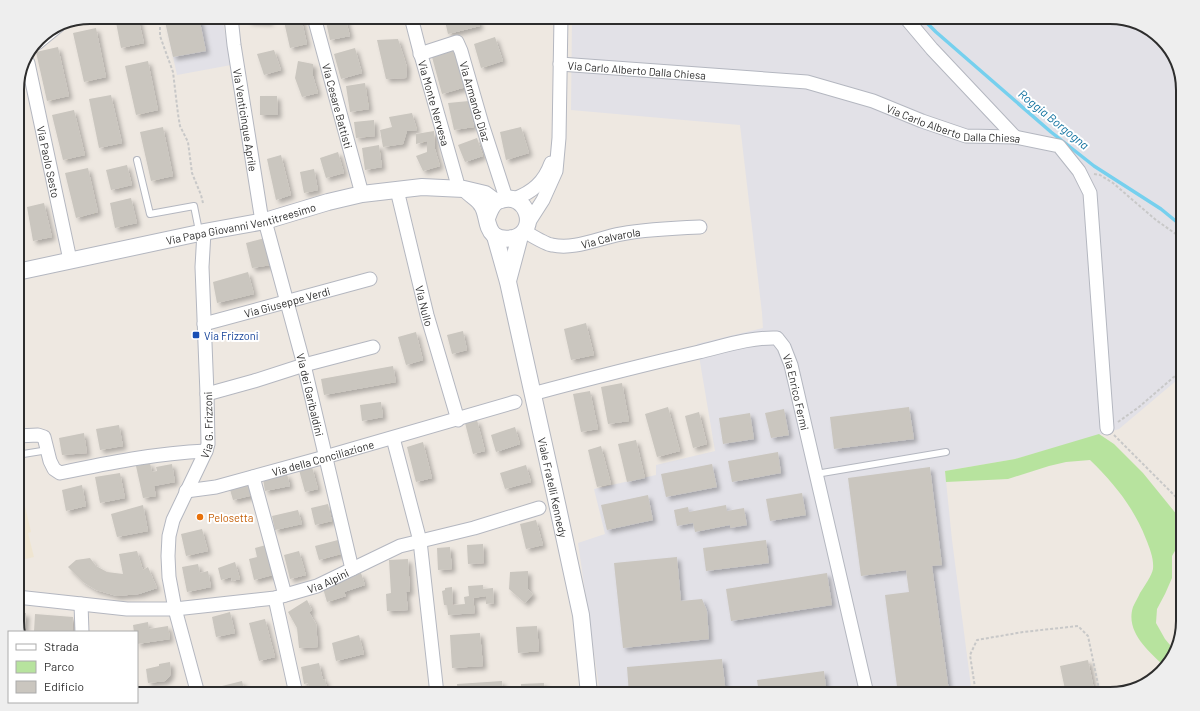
<svg xmlns="http://www.w3.org/2000/svg" width="1200" height="711" viewBox="0 0 1200 711" font-family="Barlow,sans-serif">
	<defs>
		<filter id="shadow"><feDropShadow dx="3.5" dy="3.5" stdDeviation="2" flood-color="#0004"/></filter>
	</defs>
	<rect width="100%" height="100%" fill="#eee8e1"/>
	<path fill="#e2e1e7" d="M164 17H222L231 65 177 75Z
		M572 17H1110L1147 27 1173 53 1183 86V375L1119 429 1015 459 945 471 952 540 972 694H600L578 543 605 534 594 489 656 475V465L715 451 697 344 763 328 762 313 740 125 571 110Z"/>
	<path fill="#efe5d1" d="M25 506 31 532 28 533 34 557 17 561V508Z"/>
	<path fill="#b7e39e" d="M1099 434 1114 444 1143 473 1182 521 1183 537 1172 556V578L1165 594 1157 609 1156 623 1165 639 1175 651 1173 658 1164 666C1149 651 1125 632 1133 607 1135 602 1138 598 1140 593 1144 587 1152 575 1153 569 1154 559 1150 549 1146 539 1134 508 1114 483 1090 460L1066 462 1049 466 1008 479 946 482 945 471 1015 459Z"/>
	<g fill="none" stroke-linecap="round" stroke-linejoin="round">
		<path stroke="#76d0ee" stroke-width="3.5" d="M921 17 936 32 1051 132 1094 166 1161 209 1183 227"/>
	</g>
	<path fill="#cac6bf" filter="url(#shadow)" d="M115 17H138L144 43 121 48Z
		M164 17H199L206 51 173 57Z
		M248 17H269L270 22 248 21Z
		M283 17H301L307 44 290 48Z
		M325 17H345L350 36 330 40Z
		M444 17H477L480 26 448 34Z
		M96 28 106 77 84 82 73 33Z
		M495 37 503 61 481 68 474 44Z
		M398 39 407 67 406 78 386 79 377 40Z
		M58 47 69 96 47 101 36 52Z
		M355 48 362 73 341 79 334 54Z
		M274 50 281 70 264 75 257 54Z
		M454 50 466 87 442 94 432 57Z
		M148 61 158 110 136 115 125 66Z
		M298 61 313 64V76L318 93 302 97 295 78Z
		M365 83 369 109 350 112 346 86Z
		M111 95 122 143 99 148 89 99Z
		M260 96H277L278 115H260Z
		M469 101 474 127 454 130 448 103Z
		M74 110 85 155 63 160 52 115Z
		M412 113 417 130 407 131 403 144 383 147 380 130 392 127 389 117Z
		M374 120 375 136 356 138 354 122Z
		M163 127 173 176 151 181 140 132Z
		M521 127 529 153 506 160 500 132Z
		M434 131 435 149 440 166 423 171 416 156 427 152V141L416 144V134Z
		M477 138 483 156 465 162 458 145Z
		M379 145 382 167 365 170 362 148Z
		M338 152 344 173 326 178 320 158Z
		M281 155 291 195 276 200 267 159Z
		M127 165 132 185 111 190 106 170Z
		M88 168 98 212 76 218 65 173Z
		M314 169 318 190 304 193 300 172Z
		M131 198 137 223 115 228 110 203Z
		M44 203 52 237 33 241 27 207Z
		M265 238 271 265 252 268 246 243Z
		M248 272 254 294 217 303 213 282Z
		M586 323 594 355 571 360 564 329Z
		M463 331 467 350 452 354 447 335Z
		M416 332 423 360 406 365 398 337Z
		M393 366 396 382 324 395 321 379Z
		M622 383 629 421 608 424 601 387Z
		M590 391 598 429 581 432 573 394Z
		M381 402 383 417 362 421 360 405Z
		M668 407 680 451 657 457 645 414Z
		M909 407 914 439 834 449 830 417Z
		M784 409 789 435 771 438 765 413Z
		M699 412 707 444 693 448 685 416Z
		M750 413 754 439 723 444 719 418Z
		M477 420 485 451 473 454 465 423Z
		M119 425 123 446 100 450 96 429Z
		M515 427 520 444 496 452 491 435Z
		M84 433 87 453 62 455 59 438Z
		M636 440 645 478 627 482 618 444Z
		M423 442 432 478 416 482 407 447Z
		M601 446 611 484 597 487 588 450Z
		M778 452 781 473 732 482 728 461Z
		M150 463 152 472 157 471 156 467 172 464 175 482 154 486 156 496 143 498 136 466Z
		M712 464 717 487 666 497 661 474Z
		M526 465 531 482 505 489 500 473Z
		M312 467 318 489 305 492 299 470Z
		M930 467 942 565 932 566 949 691 928 694H898L885 595 909 592 906 570 861 576 848 478Z
		M120 473 125 498 100 503 95 477Z
		M287 474 290 486 265 491 263 479Z
		M250 481 254 495 233 500 229 486Z
		M82 485 86 506 66 511 62 490Z
		M802 493 806 515 770 521 766 499Z
		M648 495 653 520 607 530 601 505Z
		M328 504 332 521 315 525 311 508Z
		M143 505 148 531 117 537 111 514Z
		M726 505 727 511 744 508 747 525 730 528V525L695 532 693 523 677 526 674 510 688 507 689 512Z
		M298 510 302 524 275 530 272 516Z
		M536 520 543 545 526 549 520 524Z
		M202 529 208 551 186 556 181 534Z
		M338 540 341 554 319 560 315 546Z
		M766 540 769 563 706 571 703 548Z
		M483 544 484 563 468 564 467 545Z
		M266 545 273 575 254 580 249 559 257 557 255 548Z
		M450 547 452 569 438 570 437 548Z
		M137 551 143 570 148 567 157 588 139 594 117 596 96 590 83 582 68 567 76 560 90 558 96 566 107 572 123 574 119 554Z
		M299 551 306 575 290 579 284 555Z
		M677 557 681 601 702 599 707 611 709 639 623 648 614 563Z
		M408 559 410 592H406L408 610 387 611 386 594 391 593 389 560Z
		M235 562 240 579 232 581 231 577 221 580 218 568Z
		M198 564 200 573 208 571 211 587 187 592 182 567Z
		M528 571V589L533 594 525 603 509 589 510 572Z
		M361 573 365 585 344 592 346 596 327 602 322 585Z
		M827 573 832 605 731 621 726 589Z
		M483 585V589L493 588 494 603 486 604V596L473 598 475 613 448 615 447 605H444L442 591 445 590V588L452 587 453 605 465 604 464 597 469 596 468 586Z
		M307 600 312 610 309 612 316 624 318 647 299 648 297 628 288 612Z
		M230 612 235 633 216 637 212 617Z
		M17 613H26L25 632H19L17 625Z
		M35 614 73 617 72 632H34Z
		M265 619 275 657 259 661 249 623Z
		M148 622 149 629 168 626 170 639 137 644V632H134L133 625Z
		M537 626 539 651 518 653 516 627Z
		M480 633 483 666 452 668 450 635Z
		M359 635 364 654 336 661 332 643Z
		M722 659 726 694H629L627 667Z
		M1088 660 1095 694H1066L1060 666Z
		M170 662 171 669 170 676 165 681 148 683 146 669 159 666V664Z
		M319 663 323 680 325 679 328 694H310L308 683 304 684 301 667Z
		M824 671 827 694H759L757 680Z
		M242 681 245 694H224L222 686Z
		M502 681 503 694H458L457 684Z
		M544 683 545 694H521V684Z"/>
	<g fill="none" stroke-linecap="round" stroke-linejoin="round">
		<defs>
			<path id="service" d="M137 160 150 214 194 206 199 231
				M17 455 48 450
				M816 474 946 452"/>
			<g id="minor">
				<path id="s1" d="M231 17 234 45 261 215 265 221 304 365 352 569"/>
				<path id="s2" d="M314 17 362 194"/>
				<path id="s3" d="M411 17 419 48 459 189"/>
				<path d="M905 17 932 49 1015 137"/>
				<path d="M37 43 59 25"/>
				<path id="s4" d="M420 54 457 42 461 51 482 124 506 198"/>
				<path id="s5" d="M28 63 70 260"/>
				<path id="s6" d="M560 64 807 82 873 101 922 121 966 136 1015 137 1059 146 1079 171 1090 193 1107 428"/>
				<path id="s7" d="M397 190 427 315 458 420"/>
				<path d="M514 199C533 192 544 182 551 163"/>
				<path d="M527 225 543 200 556 171 559 138 561 17"/>
				<path id="s8" d="M524 231C531 235 545 244 552 245 575 250 598 238 621 234 647 229 673 228 700 227"/>
				<path id="s9" d="M204 324 370 279"/>
				<path d="M207 394 254 381 304 365 373 347"/>
				<path id="s10" d="M532 394C588 379 643 365 699 352 724 346 751 337 777 338L784 347 791 365 867 694"/>
				<path d="M17 436 38 435 44 437 50 461 54 469 60 473C108 463 157 453 206 451"/>
				<path d="M393 438 420 541 437 694"/>
				<path d="M253 477 285 595"/>
				<path id="s11" d="M186 491 216 487 325 457 515 402"/>
				<path id="s12" d="M17 597 127 609H175L275 598 317 586 400 546 474 528 539 508"/>
				<path d="M275 598 296 694"/>
				<path d="M81 604 82 632"/>
				<path id="s13" d="M198 694 175 609 169 577 168 556 169 536 173 520 206 451 208 444 207 394 202 267 204 232"/>
			</g>
			<g id="tertiary">
				<path d="M467 191C471 195 478 199 481 204 488 212 485 227 494 235 499 239 508 239 514 238 540 230 526 191 501 200 499 201 497 201 496 202 491 206 489 213 487 218"/>
				<path id="s14" d="M495 236 508 282 558 508 581 615 589 694"/>
				<path id="s15" d="M17 272 204 232 265 221 328 202 362 194 422 187 464 189 485 194 496 202"/>
				<path d="M508 281 520 236"/>
			</g>
		</defs>
		<use href="#service" stroke="#b4b7c0" stroke-width="8"/>
		<use href="#minor" stroke="#b4b7c0" stroke-width="15"/>
		<use href="#tertiary" stroke="#b4b7c0" stroke-width="18"/>
		<path stroke="#c8c8c8" stroke-width="2" stroke-dasharray="3 2" stroke-linecap="butt" d="M160 17V36L173 72 178 114 180 126 188 142 192 173 201 195 203 203
			M1094 174 1100 175 1113 183 1156 220 1183 239
			M1118 422 1139 407 1183 369
			M1114 435 1183 504
			M976 694 970 655 977 640 1023 632 1078 626 1088 636 1100 694"/>
		<use href="#service" stroke="#fff" stroke-width="6"/>
		<use href="#minor" stroke="#fff" stroke-width="13"/>
		<use href="#tertiary" stroke="#fff" stroke-width="16"/>
	</g>
	<rect fill="#1a4fb4" stroke="#fff" stroke-width="1.5" x="192" y="331" width="8" height="8" rx="2"/>
	<circle fill="#e8710a" stroke="#fff" stroke-width="1.5" cx="200" cy="517" r="4"/>
	<g text-anchor="middle" dominant-baseline="central" stroke-width="4" stroke-linejoin="round" paint-order="stroke">
		<g font-size="11" fill="#2d2d2d" stroke="#fff">
			<text stroke="none"><textPath href="#s6" startOffset="77">Via Carlo Alberto Dalla Chiesa</textPath></text>
			<text stroke="none"><textPath href="#s4" startOffset="101">Via Armando Diaz</textPath></text>
			<text stroke="none"><textPath href="#s3" startOffset="89">Via Monte Nervesa</textPath></text>
			<text stroke="none"><textPath href="#s2" startOffset="92">Via Cesare Battisti</textPath></text>
			<text stroke="none"><textPath href="#s1" startOffset="104">Via Venticinque Aprile</textPath></text>
			<text stroke="none"><textPath href="#s6" startOffset="401">Via Carlo Alberto Dalla Chiesa</textPath></text>
			<text stroke="none"><textPath href="#s5" startOffset="101">Via Paolo Sesto</textPath></text>
			<text stroke="none"><textPath href="#s15" startOffset="229">Via Papa Giovanni Ventitreesimo</textPath></text>
			<text stroke="none"><textPath href="#s8" startOffset="91">Via Calvarola</textPath></text>
			<text stroke="none"><textPath href="#s9" startOffset="86">Via Giuseppe Verdi</textPath></text>
			<text stroke="none"><textPath href="#s7" startOffset="119">Via Nullo</textPath></text>
			<text stroke="none"><textPath href="#s10" startOffset="310">Via Enrico Fermi</textPath></text>
			<text stroke="none"><textPath href="#s1" startOffset="387">Via dei Garibaldini</textPath></text>
			<text stroke="none"><textPath href="#s13" startOffset="281">Via G. Frizzoni</textPath></text>
			<text stroke="none"><textPath href="#s11" startOffset="141">Via della Conciliazione</textPath></text>
			<text stroke="none"><textPath href="#s14" startOffset="258">Viale Fratelli Kennedy</textPath></text>
			<text stroke="none"><textPath href="#s12" startOffset="315">Via Alpini</textPath></text>
		</g>
		<g font-size="11" fill="#164399" stroke="#fff" text-anchor="start">
			<text x="204" y="335">Via Frizzoni</text>
		</g>
		<g font-size="11" fill="#c56008" stroke="#fff" text-anchor="start">
			<text x="208" y="517">Pelosetta</text>
		</g>
		<g font-size="12" font-style="italic" fill="#10719f" stroke="#fff">
			<text transform="translate(1054 119) rotate(39)">Roggia Borgogna</text>
		</g>
	</g>
	<path d="M0 0H1200V711H0ZM90 24H1110A66 66 0 0 1 1176 90V621A66 66 0 0 1 1110 687H90A66 66 0 0 1 24 621V90A66 66 0 0 1 90 24Z" fill="#eee" fill-rule="evenodd"/>
	<path fill="none" stroke="#2d2d2d" stroke-width="2" d="M90 24H1110A66 66 0 0 1 1176 90V621A66 66 0 0 1 1110 687H90A66 66 0 0 1 24 621V90A66 66 0 0 1 90 24Z"/>
	<rect x="8" y="631" width="130" height="72" fill="#ffffff" stroke="#ababab"/>
	<rect x="16" y="644" width="20" height="6" fill="#ffffff" stroke="#ababab"/>
	<text x="44" y="651" font-size="12" fill="#2d2d2d">Strada</text>
	<rect x="16" y="661" width="20" height="12" fill="#b7e39e" stroke="#ababab"/>
	<text x="44" y="671" font-size="12" fill="#2d2d2d">Parco</text>
	<rect x="16" y="681" width="20" height="12" fill="#cac6bf" stroke="#ababab"/>
	<text x="44" y="691" font-size="12" fill="#2d2d2d">Edificio</text>
</svg>
